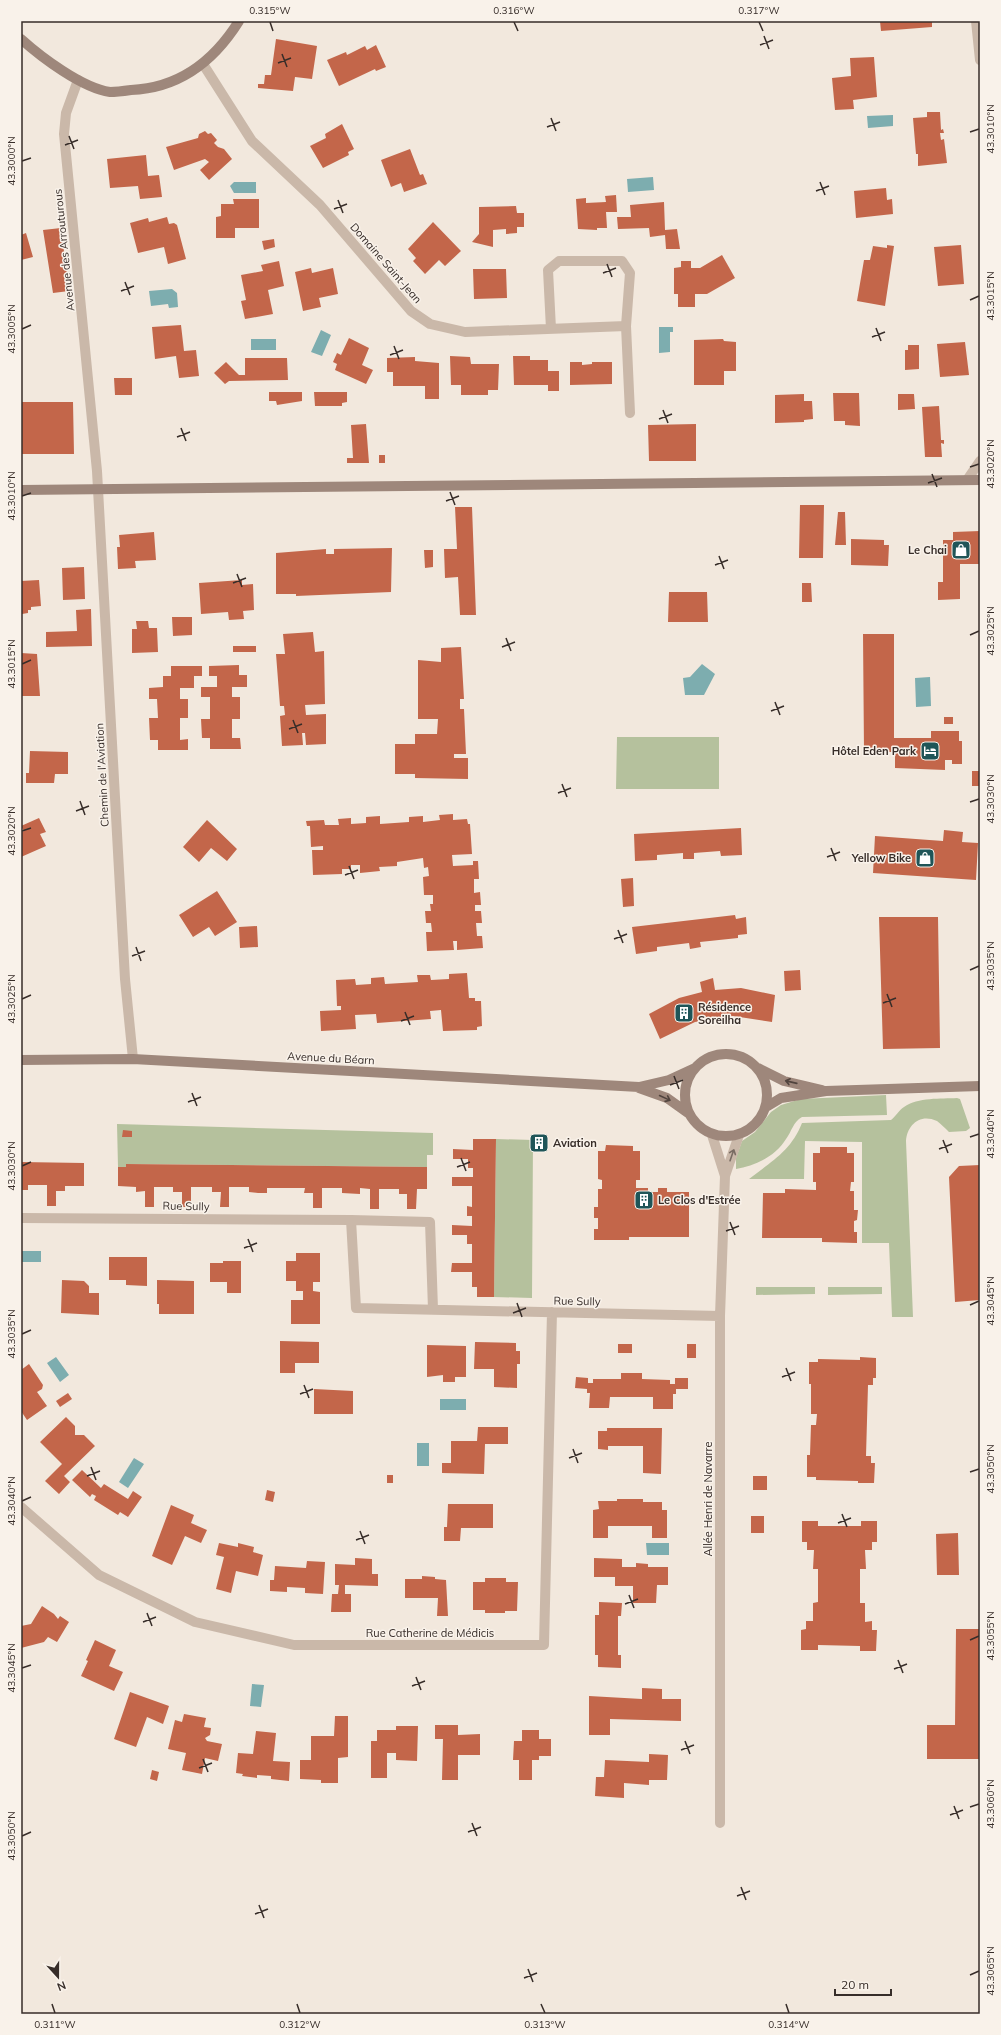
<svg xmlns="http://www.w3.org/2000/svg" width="1001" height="2035" viewBox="0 0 1001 2035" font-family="Mulish,sans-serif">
	<rect width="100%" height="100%" fill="#f2e8dd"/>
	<path fill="#b5c19d" d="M617 737H719V789H616Z
		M886 1095 887 1115 802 1117C793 1122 792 1131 786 1139 776 1156 755 1166 736 1169V1158L742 1141 755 1132 771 1112 781 1105 801 1099Z
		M957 1098 960 1099 970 1128 966 1131 949 1132C945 1128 941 1124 937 1121 920 1113 907 1125 906 1141L913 1317H892L889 1243H862V1142L805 1141 804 1179H749C772 1161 791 1151 802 1123L891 1120C896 1116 899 1110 904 1107 918 1097 941 1099 957 1098Z
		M117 1124 433 1133V1155H427V1167L127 1164 126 1167H118Z
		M496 1139 533 1140 532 1298 494 1297Z
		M756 1287H815V1294L756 1295Z
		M828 1287H882V1294L828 1295Z"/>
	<path fill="#7dadaf" d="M893 115V126L868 128 867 116Z
		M653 177 654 190 628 192 627 179Z
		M234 182H256V193H234L230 186Z
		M172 289 177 293 178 307 169 308 168 304 151 306 149 291Z
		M659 327H673V332H670V352L659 353Z
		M321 330 331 335 322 356 311 352Z
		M251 339H276V350H251Z
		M702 664 715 674 704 695H685L683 678 690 677Z
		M930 677 931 706 916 707 915 678Z
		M21 1251H41V1262H21Z
		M56 1357 69 1375 60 1382 47 1363Z
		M440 1399H466V1410H440Z
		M417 1443H429V1466H417Z
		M134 1458 144 1464 128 1488 119 1482Z
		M646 1543H669V1555H647Z
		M252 1684 264 1685 261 1707 250 1706Z"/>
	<path fill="#c3664a" d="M880 21H932V27L881 31Z
		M276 39 317 46 312 79 295 77 293 91 258 88V84H264L265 75H271Z
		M376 45 386 67 376 71 375 69 339 86 327 60 346 52 347 55 365 46 367 50Z
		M874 57 877 97 853 100 854 109 835 110 832 78 851 76 850 58Z
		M927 112H940L941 130 943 129 944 133H940L941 140 944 139 947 163 918 166V154H916L913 118 927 117Z
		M342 124 354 149 348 152 349 155 323 168 310 146 326 138 325 134Z
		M205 131 208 134 211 133 217 140 214 143 218 147 224 149 232 159 209 180 200 170 209 162 205 159 174 170 166 147 198 138 199 134Z
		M410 149 420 175 423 174 427 184 404 192 401 183 391 187 381 160Z
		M146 155 148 176 159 175 162 197 140 199 138 186 110 188 107 159Z
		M886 188 887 200 892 199 893 214 856 218 854 191Z
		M616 195 617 212H606L607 228H597V230L578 229 576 199 586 198V203L606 202 605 196Z
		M233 199H259V228H235V238H216V217L221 216V204H234Z
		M664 202 665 230 677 229 680 249H666L665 235 650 237 649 228 618 229 617 217H631L630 205Z
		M516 206 517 213H524V227H517V233L506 234V229L493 230V247L472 242 479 234V207Z
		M167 217 169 224 174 223 177 225 186 259 168 264 164 247 138 253 130 223 148 218 149 222Z
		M433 222 461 251 445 266 439 260 425 274 413 261 416 258 408 249Z
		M61 228 69 291 53 293 43 230Z
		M26 233 33 257 21 260V235Z
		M274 239 275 247 264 250 262 241Z
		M887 245 894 246 885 306 857 301 864 260H870L873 246 887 248Z
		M961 245 964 284 938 286 934 247Z
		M722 255 735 278 707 294H695V307H678V294H674V268L681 267V261H691V268H700Z
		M279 261 284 286 268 290 273 314 245 319 241 301 246 300 241 275 263 271 261 265Z
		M311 268 312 273 333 268 338 294 319 298 321 307 303 311 295 272Z
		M473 269H506L507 298 474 299Z
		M181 325 184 351 196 350 199 376 179 378 176 356 155 359 152 327Z
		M349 338 369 348 362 365 373 370 366 384 335 370 337 364 333 362 337 353 341 355Z
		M723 339 724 341 736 342V371H724V385H694V340Z
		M965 342 969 375 940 377 937 344Z
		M908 345H919V369L905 370V350H908Z
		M450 356 470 357 471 364H499L498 390H488V395H461V385H451Z
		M513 356H530V360H548V371H559V391H548V385H514Z
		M415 357V361L439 363V399H425V386H393V372H387V358Z
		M245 358H287L288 380 229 381 225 384 214 373 226 362 239 375H245Z
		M570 362H582V365L592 364V362H612V384L570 385Z
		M114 378H132V395H115Z
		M269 392H302V401L277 405 276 401H269Z
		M314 392H347V402L342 403V406H315Z
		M833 393H859L860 426 845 425V421H834Z
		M804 394V401H812L813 419 804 420V422L775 423V395Z
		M898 394H914L915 409 898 410Z
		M21 402H73L74 454H21Z
		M939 406 941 440H944V444L941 443 942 457H925L922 407Z
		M366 424 369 463H347V458H353L351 425Z
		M696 424V461H649L648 425Z
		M379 455H385V463H379Z
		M800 505H824L823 558H799Z
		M455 507H472L476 615H460L458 577 445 578 444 549H457Z
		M838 512H845L846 545H835Z
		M980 531V564H960V599L938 600V582H943V540H953V532Z
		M154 532 156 560 135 561 136 568 118 569 117 547H120L119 535Z
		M851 539 884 540V545H889L888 566 851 565Z
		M392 548 391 592 296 596V594H276V553L326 549V554H334V549Z
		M424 550H433V567L425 568Z
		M84 567 85 599 63 600 62 568Z
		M39 580 41 606 31 607V610H28V613L22 614 21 581Z
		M242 580V585L253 584 254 610 243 611 244 619 229 620 228 612 201 614 199 583Z
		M802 583H811L812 602H802Z
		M669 592H707L708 622H668Z
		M91 609 92 646 46 647V632L77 631 76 610Z
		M172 617H192V635L173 636Z
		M136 621H148L149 628H157L158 652 132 653V629H137Z
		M313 632 315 652 324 651 325 704 305 705 306 715 326 714V744L306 745 305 733H302L303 745 282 746 280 716 285 715 284 706H280L276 654H285L283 634Z
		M863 634H894V738H931V731H959V741H962V764H952V760H945V770L895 768V752H864Z
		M233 646H256V652H233Z
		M461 647 464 699H460V709H464L466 754H454V758H468V779L415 778V774H395V744H415V734H437L438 719H418V660L441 662V648Z
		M21 653 37 654 40 696H21Z
		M239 665V675H247V687H232V697H240V719H232V738H240L241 749H210V738H202L201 719H210V697H201V687H217V676H209V666Z
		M171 666H202V676H194V688H180V699H188V718H180V740L188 739V750H158V740H150L149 718H158L157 699H149V688L163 687V676H171Z
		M944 717H953V724H944Z
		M30 751 68 752V774H55L54 783H26V773H29Z
		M972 771H979V786H972Z
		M453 814V820L467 819 468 824H470L472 854 452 855 453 866 473 865V861H478L479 879H474V893L480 892 481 905H475V911H481L482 923H476L477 936H482L483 948 457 950V941H453L454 950 427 951 426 932H432L431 923H426L425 911H431L430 904H433V895H424L423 877 429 876 428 867 424 868 423 858 397 862V866L379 867 380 871 360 873V865H351V869H342V874L313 875 312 850H323V846L311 847 310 826H307L306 821 324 820 325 825H339L338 819 351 818V824L366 823V817L380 816V824L409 822V817L423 816V822L440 820 439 815Z
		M39 818 46 832 40 834 46 846 21 857V832L24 831 21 826Z
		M207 820 237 849 227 861 211 848 199 862 183 847Z
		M741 828 742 855 721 856 720 851 694 853V859H683V853L657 855V860L635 861 634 834Z
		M944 830 963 832 962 842 978 843 976 880 873 873 875 836 943 841Z
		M633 878 634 906 623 907 621 879Z
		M217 891 237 922 215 936 209 927 193 937 179 915Z
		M735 915 736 919 746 917 747 934 738 935V938L700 942 701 947 690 949 689 943 657 947V951L636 954 632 927Z
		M879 917H938L940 1048 883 1049Z
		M257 926 258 947 240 948 239 927Z
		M800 970 801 990 785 991 784 971Z
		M467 973 469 998H475V1001H481L482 1026 477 1027V1030L443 1031 441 1010 430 1011 431 1019 377 1023 376 1014 355 1015 356 1029 321 1031 320 1011 341 1010V1006H337L336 980 355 979 356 985 371 984V978L384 977 385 984 418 982 417 975H430L431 980 449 979V974Z
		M713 978 715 990 741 988 775 995 772 1022 733 1016 695 1022 660 1039 649 1014 679 998 702 992 700 982Z
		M123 1130 132 1131V1137H122Z
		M536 1138H542V1148H536Z
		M473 1139H496L494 1297H477V1287H472V1272H451L452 1263H472V1244H467V1235H452V1225L472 1226V1216H467V1206L472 1207V1186H452V1177H473V1168H468V1159H453V1149L473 1150Z
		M606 1145 633 1146V1151H640V1180H636V1188H648V1192H658V1188H667V1192H689V1237H629V1240H594V1229H598V1218H594V1207H598V1189H602V1180L598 1179V1151H605Z
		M820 1147H847V1153H854V1182H851L850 1191H854V1210H858L857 1220 854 1221V1232H857V1243L822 1242V1238H762L763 1193H785V1189L816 1190V1182H813V1153H820Z
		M21 1162 84 1163V1186H65V1191H56V1206H47V1185H28V1190H21Z
		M126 1164 427 1167V1189H417L416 1209H407V1194H399V1189H379V1209H370V1189L360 1188V1194L342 1193V1188H322V1208H313V1193H304L305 1188H267V1193H258L249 1192V1187H229V1207H220L221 1192H212V1187H191V1207H182V1192H173V1187H154V1207H145V1191L136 1192V1187L118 1186V1167H126Z
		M980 1165V1300L955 1302 949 1177 959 1166Z
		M296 1253H320V1282H313V1291L320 1292V1324H291V1300H303V1291H296V1281H286V1261H296Z
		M109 1257H147V1286L126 1285V1280H109Z
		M223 1261H241V1293H227V1282H210V1263H223Z
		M62 1280 84 1281 89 1286V1293H99V1315L61 1313Z
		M157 1280 194 1281V1314H159V1304H157Z
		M280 1341 319 1342V1363H295V1373H280Z
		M475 1342 516 1343V1351H520V1364H517V1388L494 1387V1369H474Z
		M618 1344H632V1353H618Z
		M687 1344H696V1358H687Z
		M427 1345 466 1346V1377H455V1382H443V1375L427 1377Z
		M860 1357 876 1358V1378H873V1385H868L866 1456H871V1463H875L874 1483H858V1481L816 1480V1477H807V1455H810L811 1425H816L817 1414H811V1384H809V1362H818V1359L860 1360Z
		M29 1364 43 1385 42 1389 37 1392 47 1406 27 1420 21 1411V1370Z
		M621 1373H642V1379L670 1380V1384H675V1378H688V1389H676V1394H673V1409H653V1397H610L609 1408H589L590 1393H587V1389L575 1388 576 1377 588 1378V1383H593V1379H621Z
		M314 1389 353 1391V1414H314Z
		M68 1393 72 1399 60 1407 56 1401Z
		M66 1417 75 1426V1435H84L95 1446 64 1476 70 1482 59 1494 45 1481 62 1464 40 1442Z
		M478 1427H508V1444H485L484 1474 442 1473V1463H451V1441H477Z
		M607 1428H662L661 1474 643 1473V1446H608V1450L598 1449V1431H607Z
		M82 1470 101 1488 104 1484 128 1499 133 1491 142 1497 128 1517 120 1512 118 1515 94 1500 96 1496 92 1494 90 1497 72 1480Z
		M387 1475H393V1483H387Z
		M753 1476H767V1490H753Z
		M267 1490 275 1492 273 1502 265 1500Z
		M617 1499H643V1502H662V1510H667V1538H652V1526H608V1538H593V1510L599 1509 598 1501H617Z
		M448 1504H493V1528H461L460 1541H444V1527H447Z
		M171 1505 194 1515 191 1523 207 1530 201 1543 185 1536 172 1565 152 1556Z
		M751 1516H764V1533H751Z
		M802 1521H818V1526H861V1521H877V1542H872V1550H865L866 1569H860V1603H865V1622L872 1621V1630H877L876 1651H860V1646L818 1645V1650H801V1630L806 1629V1621H813V1603L818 1602V1569H813L814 1550H807V1542H802Z
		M958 1533 959 1575H937L936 1534Z
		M219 1543 238 1547V1543L254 1547 253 1552 263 1555 258 1576 236 1571 231 1593 216 1589 224 1557 216 1555Z
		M355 1558 372 1559V1574H378V1586L345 1585V1594H351V1612H331L332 1594H338L339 1585H335V1564L355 1565Z
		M594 1558 622 1559V1567H636V1563L648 1564V1567H668V1585H657L656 1603H633V1586H615V1577H594Z
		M307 1561 325 1562 323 1594 305 1593V1588L287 1587V1592L270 1591V1580H274L275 1566 306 1568Z
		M422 1576 435 1577V1579L446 1580 448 1616H437L438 1598H405V1579H422Z
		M485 1578H506V1582H518L517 1611H505V1613H485V1610H473V1582H485Z
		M599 1602 622 1603 621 1616H618V1655H621V1668L598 1667V1655H595V1615H599Z
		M42 1606 54 1614 58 1619 60 1616 69 1622 57 1642 48 1637 44 1642 21 1648V1626L31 1624Z
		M956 1629H980V1759H927V1725H955Z
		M95 1640 116 1650 109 1666 123 1672 114 1691 81 1676 88 1661 86 1660Z
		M642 1688 662 1689V1699H681V1721L610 1719V1735H589V1696L642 1699Z
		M130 1692 169 1706 163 1724 147 1717 136 1747 114 1739Z
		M184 1714 206 1718 204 1727 211 1728 210 1735 205 1738 207 1741 222 1744 218 1761 205 1758 202 1774 182 1770 186 1753 168 1749 175 1720 182 1722Z
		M335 1716H348V1757L338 1758V1783H321V1780L300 1779V1760H311V1736H334Z
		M435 1725H458V1735L480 1734V1755H458V1780H442L443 1739H435Z
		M396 1726H418L417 1761 396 1760V1753H387V1778H371V1741H377V1730H396Z
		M522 1730H539V1739H551V1756H539V1760H532V1780H519V1760H513L514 1741H522Z
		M256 1731 276 1733 273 1761 290 1762 289 1781 271 1779V1776L257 1775V1778L242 1776 243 1774 236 1773 238 1753 253 1754Z
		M649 1754 668 1755 667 1780H649V1785L624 1783V1798L595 1796 596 1777H604L605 1760 649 1762Z
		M152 1770 159 1772 157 1781 150 1779Z"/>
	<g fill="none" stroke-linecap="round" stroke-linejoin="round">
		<path stroke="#cab8a9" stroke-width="10" d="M976 21 980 60
			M203 64 252 141 320 205 411 311 430 324 465 332 626 326
			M78 80 66 113 64 134 97 471 125 979 133 1059
			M551 329 548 270 559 261H622L630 273 626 326 630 413
			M967 480 980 461
			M712 1135 725 1176
			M21 1218 351 1220 356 1308 720 1316
			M351 1220 430 1222 433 1309
			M21 1507 99 1575 195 1622 294 1645H544L552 1312
			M720 1823V1316L725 1176 739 1135"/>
		<path stroke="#9e877b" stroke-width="10" d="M21 39C41 57 82 88 110 92 116 92 124 91 131 90 179 88 214 61 239 21
			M21 490 980 480
			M685 1095a41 41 0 1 1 82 0a41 41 0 1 1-82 0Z
			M21 1060 133 1059 639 1087 669 1080 695 1068
			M758 1068 784 1081 822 1090
			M639 1088 667 1098 688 1113
			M766 1107 781 1098 826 1091 980 1086"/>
	</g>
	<defs><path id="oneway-shaft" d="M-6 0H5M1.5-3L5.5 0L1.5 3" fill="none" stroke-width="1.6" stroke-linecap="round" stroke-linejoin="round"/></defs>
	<g stroke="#51443e">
		<use href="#oneway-shaft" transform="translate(791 1082) rotate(-167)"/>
		<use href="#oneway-shaft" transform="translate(665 1098) rotate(25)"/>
	</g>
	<use stroke="#796c63" href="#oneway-shaft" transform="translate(732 1155) rotate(-71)"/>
	<path fill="none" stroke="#372d29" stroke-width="1.5" d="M270 22 273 31M514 22 518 31M759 22 763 31M764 36 769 49M760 45 773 40M282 54 287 67M278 63 291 58M551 118 556 131M547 127 560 122M970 132 979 129M69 136 74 149M65 145 78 140M22 161 31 158M820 182 825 195M816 191 829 186M338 200 343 213M334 209 347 204M607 264 612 277M603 273 616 268M125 282 130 295M121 291 134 286M970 300 979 296M876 328 881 341M22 329 31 325M872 337 885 332M394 346 399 359M390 355 403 350M663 410 668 423M659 419 672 414M181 428 186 441M177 437 190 432M970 467 979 464M932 474 937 487M928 483 942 478M450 492 455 505M22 496 31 493M446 501 459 496M719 556 724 569M715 565 728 560M237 574 242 587M233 583 246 578M970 635 979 631M506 638 511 651M502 647 515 642M22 664 31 660M775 702 780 715M771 711 784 706M293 720 298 733M289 729 302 724M562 784 567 797M558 793 571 788M80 801 85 815M970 802 979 799M76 811 89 806M22 831 31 828M831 848 836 861M827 857 840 852M349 866 354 879M345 875 358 870M618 930 623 943M614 939 627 934M136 947 141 961M132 956 145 951M970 970 979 966M887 994 892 1007M22 999 31 995M883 1003 896 998M405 1012 410 1025M401 1021 414 1016M674 1076 679 1089M670 1085 683 1080M192 1093 197 1106M188 1102 201 1097M970 1137 979 1134M943 1140 948 1153M939 1149 952 1144M461 1158 466 1171M22 1166 31 1162M457 1167 470 1162M730 1222 735 1235M726 1231 739 1226M248 1239 253 1252M244 1248 257 1243M517 1303 522 1317M970 1305 979 1301M513 1313 526 1308M22 1334 31 1330M786 1368 791 1381M782 1377 795 1372M304 1385 309 1398M300 1394 313 1389M573 1449 578 1463M569 1458 582 1453M91 1467 96 1480M970 1472 979 1469M87 1476 100 1471M22 1501 31 1497M842 1514 847 1527M838 1523 851 1518M360 1531 365 1544M356 1540 369 1535M629 1595 634 1608M625 1604 638 1599M147 1613 152 1626M143 1622 156 1617M970 1640 979 1636M898 1660 903 1673M22 1668 31 1665M894 1669 907 1664M416 1677 421 1690M412 1686 425 1681M685 1741 690 1754M681 1750 694 1745M203 1759 208 1772M199 1768 212 1763M954 1806 959 1819M970 1807 979 1804M950 1815 963 1810M472 1823 477 1836M468 1832 481 1827M22 1836 31 1832M741 1887 746 1900M737 1896 750 1891M259 1905 264 1918M255 1914 268 1909M528 1969 533 1982M970 1975 979 1971M524 1978 537 1973M52 2004 55 2013M297 2004 300 2013M541 2004 545 2013M786 2004 789 2013"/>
	<defs>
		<symbol id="shop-square" viewBox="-11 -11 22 22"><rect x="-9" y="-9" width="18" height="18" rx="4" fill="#1f5558" stroke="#f9f2ea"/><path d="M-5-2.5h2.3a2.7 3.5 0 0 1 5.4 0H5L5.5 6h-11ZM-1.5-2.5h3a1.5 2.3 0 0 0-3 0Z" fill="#fff"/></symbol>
		<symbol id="hotel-square" viewBox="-11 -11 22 22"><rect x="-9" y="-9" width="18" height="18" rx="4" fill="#1f5558" stroke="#f9f2ea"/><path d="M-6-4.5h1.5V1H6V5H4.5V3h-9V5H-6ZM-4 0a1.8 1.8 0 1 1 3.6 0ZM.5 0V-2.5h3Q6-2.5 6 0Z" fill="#fff"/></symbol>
		<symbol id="building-square" viewBox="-11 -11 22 22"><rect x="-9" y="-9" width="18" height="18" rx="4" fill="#1f5558" stroke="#f9f2ea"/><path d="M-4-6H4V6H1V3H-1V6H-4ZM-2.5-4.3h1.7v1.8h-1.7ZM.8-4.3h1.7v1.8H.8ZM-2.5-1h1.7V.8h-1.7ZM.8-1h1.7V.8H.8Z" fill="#fff"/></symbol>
	</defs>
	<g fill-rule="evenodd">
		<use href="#shop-square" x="950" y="539" width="22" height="22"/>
		<use href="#hotel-square" x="919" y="740" width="22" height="22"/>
		<use href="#shop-square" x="914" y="847" width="22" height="22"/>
		<use href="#building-square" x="673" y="1002" width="22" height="22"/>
		<use href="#building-square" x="528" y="1132" width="22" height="22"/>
		<use href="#building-square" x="633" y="1189" width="22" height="22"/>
	</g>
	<g text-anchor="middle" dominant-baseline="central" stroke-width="3" stroke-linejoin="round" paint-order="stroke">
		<g font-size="11" fill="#372d29" stroke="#f9f2ea">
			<text transform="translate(64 250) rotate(-96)">Avenue des Arrouturous</text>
			<text transform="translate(386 263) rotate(49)">Domaine Saint-Jean</text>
			<text transform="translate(102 775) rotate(-93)">Chemin de l'Aviation</text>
			<text transform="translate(331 1058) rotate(3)">Avenue du Béarn</text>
			<text transform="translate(186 1206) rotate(1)">Rue Sully</text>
			<text transform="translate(577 1301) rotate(1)">Rue Sully</text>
			<text transform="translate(708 1499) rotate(-90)">Allée Henri de Navarre</text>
			<text x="430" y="1633">Rue Catherine de Médicis</text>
		</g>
		<g font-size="11" font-weight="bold" fill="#372d29" stroke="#f9f2ea" text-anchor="end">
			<text x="947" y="550">Le Chai</text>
			<text x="916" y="751">Hôtel Eden Park</text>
			<text x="911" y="858">Yellow Bike</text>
			<text x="698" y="1007" text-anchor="start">Résidence<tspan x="698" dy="13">Soreilha</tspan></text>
			<text x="553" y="1143" text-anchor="start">Aviation</text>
			<text x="658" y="1200" text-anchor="start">Le Clos d'Estrée</text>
		</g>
	</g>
	<rect width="1001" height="2035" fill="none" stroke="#f9f2ea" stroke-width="44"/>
	<g transform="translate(58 1977) rotate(159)" stroke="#f9f2ea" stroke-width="3" paint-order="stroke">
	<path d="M0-3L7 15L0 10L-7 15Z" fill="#372d29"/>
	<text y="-6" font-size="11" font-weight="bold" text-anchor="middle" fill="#372d29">N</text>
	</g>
	<path d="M835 1989v6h56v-6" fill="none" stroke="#372d29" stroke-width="2"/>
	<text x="841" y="1989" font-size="12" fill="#372d29" stroke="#f9f2ea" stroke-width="3" paint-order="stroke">20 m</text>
	<rect x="22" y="22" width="957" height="1991" fill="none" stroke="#372d29" stroke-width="1.5"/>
	<g font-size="10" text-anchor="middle" fill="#372d29">
		<text x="270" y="14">0.315°W</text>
		<text x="514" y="14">0.316°W</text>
		<text x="759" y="14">0.317°W</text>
		<text transform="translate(990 129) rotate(-90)" y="4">43.3010°N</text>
		<text transform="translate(11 161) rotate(-90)" y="4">43.3000°N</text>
		<text transform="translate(990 296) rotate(-90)" y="4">43.3015°N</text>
		<text transform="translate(11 329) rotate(-90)" y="4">43.3005°N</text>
		<text transform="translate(990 464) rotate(-90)" y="4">43.3020°N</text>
		<text transform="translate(11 496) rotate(-90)" y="4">43.3010°N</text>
		<text transform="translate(990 631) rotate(-90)" y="4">43.3025°N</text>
		<text transform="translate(11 664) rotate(-90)" y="4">43.3015°N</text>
		<text transform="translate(990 799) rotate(-90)" y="4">43.3030°N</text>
		<text transform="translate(11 831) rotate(-90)" y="4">43.3020°N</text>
		<text transform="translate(990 966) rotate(-90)" y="4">43.3035°N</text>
		<text transform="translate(11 999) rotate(-90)" y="4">43.3025°N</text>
		<text transform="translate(990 1134) rotate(-90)" y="4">43.3040°N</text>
		<text transform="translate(11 1166) rotate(-90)" y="4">43.3030°N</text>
		<text transform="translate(990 1301) rotate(-90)" y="4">43.3045°N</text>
		<text transform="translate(11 1334) rotate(-90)" y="4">43.3035°N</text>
		<text transform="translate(990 1469) rotate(-90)" y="4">43.3050°N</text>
		<text transform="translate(11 1501) rotate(-90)" y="4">43.3040°N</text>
		<text transform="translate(990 1636) rotate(-90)" y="4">43.3055°N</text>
		<text transform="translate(11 1668) rotate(-90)" y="4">43.3045°N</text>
		<text transform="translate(990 1804) rotate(-90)" y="4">43.3060°N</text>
		<text transform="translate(11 1836) rotate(-90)" y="4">43.3050°N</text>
		<text transform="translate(990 1971) rotate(-90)" y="4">43.3065°N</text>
		<text x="55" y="2028">0.311°W</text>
		<text x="300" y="2028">0.312°W</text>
		<text x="545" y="2028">0.313°W</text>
		<text x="789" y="2028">0.314°W</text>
	</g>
</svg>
